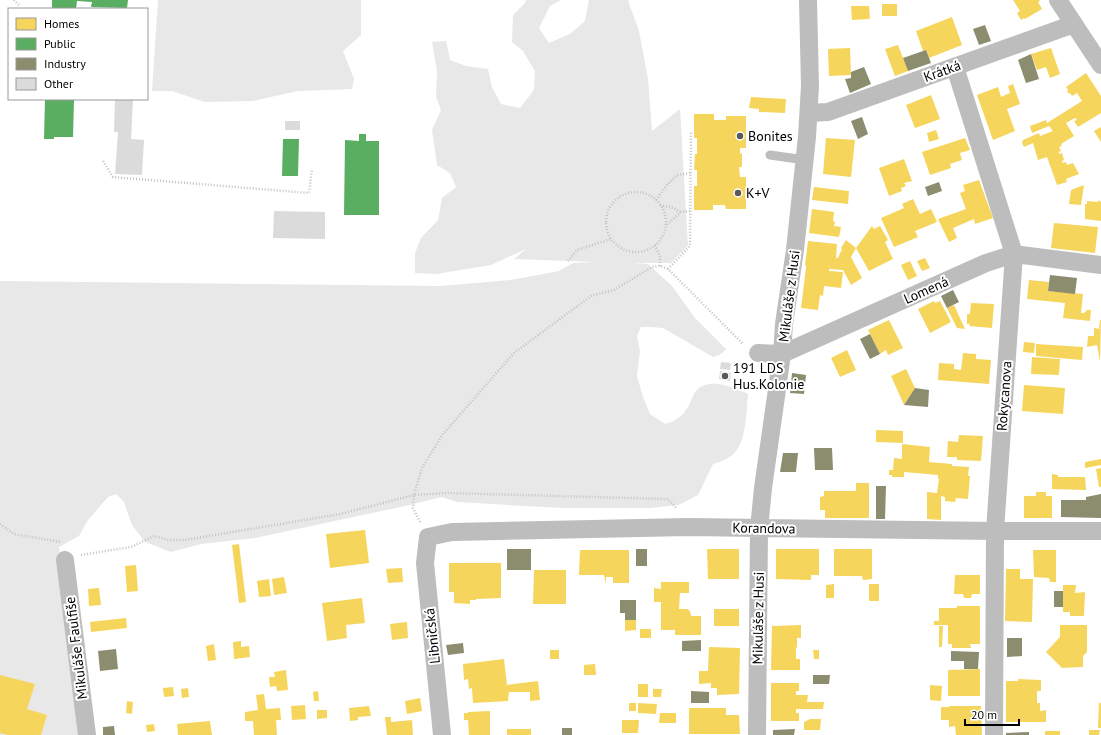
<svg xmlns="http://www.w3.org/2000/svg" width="1101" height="735" viewBox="0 0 1101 735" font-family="'PT Sans',sans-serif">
	<rect width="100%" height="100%" fill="#fff"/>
	<path fill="#e8e8e8" d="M158 0H361V35L343 51 354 79 352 89 298 91 253 101 205 102 172 91H152Z
		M526 0H561L550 6 539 28 549 43 570 34 585 21 589 0H629L628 1 639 31 648 79 652 131 680 109 688 246 671 263H633L648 264 672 286 695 318 726 349 721 354 713 357 663 328 651 327H641L637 336 640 351 637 376 643 397 650 414 665 424C677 421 685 414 690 403 692 399 693 395 695 392 708 376 733 387 748 394 746 413 747 448 728 458 723 461 718 462 713 464L698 495 679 505 650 508H562L457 502 442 497 405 506 255 538 201 544 171 552 145 542 132 525 124 502 116 494 108 497 88 520 79 536 59 547 93 735H0V281L441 286 511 280 559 271 573 263 596 262 514 259 526 249 491 265 436 274 415 273V253L421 238 438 220 442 198 456 187 450 173 437 165 432 130 441 110 436 97 437 71 432 42 446 41 450 60 466 66 488 69 492 87 501 104 520 108 534 90 535 71 523 51 512 42 513 15 525 3Z"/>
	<path fill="#f6d55c" d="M1013 0H1039L1040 1 1038 2 1042 9 1025 19 1024 18 1021 20 1017 13 1020 11Z
		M882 4H897V16H882Z
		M851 6H869L870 19 852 20Z
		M952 17 962 45 929 58 926 50 923 51 916 31Z
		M898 45 908 71 895 76 885 49Z
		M850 48 851 75 829 76 828 49Z
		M1051 48 1060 74 1050 78 1046 67 1037 70 1031 54Z
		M1086 73 1101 96V113L1078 127 1074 121 1077 120 1075 118 1066 123 1074 136 1061 144 1062 146 1059 147 1061 151 1059 152V154L1062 153 1064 160 1062 161 1063 163 1066 162 1067 165 1073 163 1079 174 1066 179 1067 182 1057 185 1047 157 1038 160 1033 143 1024 147 1022 143 1023 140 1039 133 1040 136 1053 131 1049 126 1032 133 1030 126 1046 120 1047 123 1082 101 1077 93 1072 96 1070 93 1069 94 1067 91 1068 90 1066 87Z
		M1013 84 1020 104 1007 109 1015 131 993 140 977 95 998 87 1001 97 1010 93 1008 86Z
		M931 95 940 119 915 128 906 105Z
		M751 97 786 99 785 113 759 112V109L749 108Z
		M694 114H714V120H726V116H746V148H740V153L742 154V167H739L740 177H746V209H726L725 205H713V210H694V186H697V170H694L695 154H697V138H694Z
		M1101 127V142L1094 131Z
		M936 130 939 139 929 142 927 133Z
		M826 138 855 140 851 177 823 174Z
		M965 138 970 150 960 153 962 160 950 164 951 168 930 175 922 152Z
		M904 159 912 181 904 183 906 186 901 188 902 191 889 196 879 168Z
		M979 180 993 218 975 224 974 219 953 228 957 238 949 242 938 219 966 209 960 193 965 191 963 185Z
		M1084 185 1081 205 1069 204 1071 190Z
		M814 187 849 191 848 204 812 200Z
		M913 199 920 214 931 209 937 222 915 231 918 237 894 247 881 218 904 208 902 204Z
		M1099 200 1101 202V221L1085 219V204H1087V201L1098 202Z
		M812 209 834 212 833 221 835 222 834 226 841 227 839 237 809 233Z
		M1054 223 1098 227 1095 253 1051 248Z
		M872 226 874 229 880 226 888 240 885 242 893 259 869 271 856 248 851 257 862 278 851 285 843 270 829 269V271L843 272 841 288 824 286 823 296 820 295 818 310 801 308 806 268V266L805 265 808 241 837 244 836 258H838L842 249 841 248 846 240 856 248Z
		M925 258 930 268 922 271 917 261Z
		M910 261 917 276 908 280 901 265Z
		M1029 280 1049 282 1048 291 1083 294 1081 313H1084L1087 310H1091L1090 321 1063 318 1065 303 1027 299Z
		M934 301 935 303 940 301 951 322 930 333 918 309Z
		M971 303 994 304 992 328 969 326 970 324H967V314H970Z
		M954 305 965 329 957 328 947 308Z
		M889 320 903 348 888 355 886 350 880 354 868 330Z
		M1100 320H1101L1100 362 1097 345 1087 347 1088 336H1094V328L1099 329Z
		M1024 342 1035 343 1034 353 1023 352Z
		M1036 344 1083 347 1082 360 1036 356Z
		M847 350 856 370 840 377 831 358Z
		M963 353 976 354V359L991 360 989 384 938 380 939 363 954 364V369L961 370Z
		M1032 357 1060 359 1059 375 1031 374Z
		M906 369 915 388 904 405 891 376Z
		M1024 385 1065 388 1063 414 1022 411Z
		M876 430 903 431V443L876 442Z
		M959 435 983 436 981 461 957 460V457H947L948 441 958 442Z
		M902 444 930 447 929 462 952 464V466L969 467 968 476H970L968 499 956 498 955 502 945 501V497L941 496V520L927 519V492L937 493 939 479H938V475L904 472V477H892V475H889V470H893L894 458 902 459Z
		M1101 459V465L1085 468V462Z
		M1101 468V487H1099L1096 469Z
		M1052 474 1058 475V477H1085L1086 490 1052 489Z
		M856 483H869V518H825V510H820V497L824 496V491H856Z
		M1036 492H1046V496H1052V518H1024V496H1036Z
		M365 530 369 563 330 568 326 534Z
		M239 544 246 602 239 603 232 545Z
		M707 549H739V579H708Z
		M776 549H819V575H811V580L776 579Z
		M834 549H872V579L863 580 862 576H834Z
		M580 550H629V583H613V577H606V584L604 575H579Z
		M1033 550H1056V582H1050L1049 578 1034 577Z
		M449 563H501V598L476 599V600H470V604L454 603V592H449Z
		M136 565 138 591 127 592 125 566Z
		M402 568 403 582 388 583 386 569Z
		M1006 569H1020V579H1033L1032 622 1005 621Z
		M534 570H566V604H533Z
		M955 575H980V594H972L971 598H964L963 594H954Z
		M284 577 287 593 274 595 272 579Z
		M269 579 271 596 259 597 257 581Z
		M661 582H689V593H680L679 609H687L690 611 691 616H701V635H675V630H661V602H654V588L661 589Z
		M834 584V598H826V585Z
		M869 584H879V601H869Z
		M1063 585H1076L1075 593 1085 592 1084 616H1070V612H1063Z
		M99 588 101 605 89 606 88 589Z
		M362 598 365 623 346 625 347 638 327 641 322 603Z
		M957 606H980V644H970L971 648H952V644H948V625H934V621H939V608H957Z
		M714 609H739V626H714Z
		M126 618 127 628 91 632 90 622Z
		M625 620H636V630L625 631Z
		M407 622 408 638 392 640 390 624Z
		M801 625V638H797V647L796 648V659H800V670H771L772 626Z
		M1060 625H1087V652L1083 656V667L1062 668 1046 652 1060 637Z
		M939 626H943L942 647H939Z
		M640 629H651V638H640Z
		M241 641V647L249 646 250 657 234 659 233 642Z
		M214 644 216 660 208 661 206 646Z
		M709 647 740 648 739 694 717 695V688H711V683L699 684V671H708Z
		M550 650H559V659H550Z
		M813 650H819V659H814Z
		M504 659 507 685 538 681 540 700 530 701V692H509L508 701 473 703 472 688 469 689 468 679 464 680 463 664Z
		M595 664 596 675H584V665Z
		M980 669V696H948V670Z
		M286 670 288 690 277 691 276 686 270 687 269 677H275L274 672Z
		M0 675 35 684 27 709 47 715 41 735H8L0 733Z
		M1018 679 1041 680V691H1037V703H1040V711L1046 710V722H1006V681H1018Z
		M771 683H799V691H796V695H808L807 702H824L823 709H796V713H799V721H771Z
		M638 684H648V697H638Z
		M930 685 942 686 941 701 930 700Z
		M173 687 174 696 164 697 163 688Z
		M188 688 189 697 182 698 181 689Z
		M653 689H662L661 697H653Z
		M318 691 319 701H314L313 692Z
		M264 694 266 709 280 708 281 720H276L277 735H254L253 721H245V712L258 710 256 695Z
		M420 698 422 711 407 714 405 701Z
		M127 701 133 702 132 714 126 713Z
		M629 703H636V711H629Z
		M638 703 657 704 656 714 638 713Z
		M1099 703H1101V728H1098Z
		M305 705 306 719 292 720 291 706Z
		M369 706 371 716 358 717V720L350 721 349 708Z
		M949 706H981L982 735H956L955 726 949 727V720H941V707H949Z
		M689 708H726V715H739L740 734H689Z
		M317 710H327V718L317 719Z
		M490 711V735H469L468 720H464V713H468V712Z
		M660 713H676V723H659Z
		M385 717H391V722L412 720 413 735H387Z
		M810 719H821L820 730H804V722Z
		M622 720H639L638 733H622Z
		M210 721 212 735H178L177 724Z
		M154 724 155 731 147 732 146 725Z
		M507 729H531V735H507Z
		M1089 730H1100L1099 735H1089Z
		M1045 731H1060V735H1045Z"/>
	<path fill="#5aae61" d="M52 0H128L127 8 91 7 92 2 77 1 76 9H52Z
		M45 99H74L73 137H54V139H44Z
		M359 134H366V141H379V215H344L345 140 359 141Z
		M283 139H299L298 176H282Z"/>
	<path fill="#8c8c6e" d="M985 25 991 41 979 45 973 29Z
		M926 50 931 63 908 71 903 58Z
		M1031 54 1039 79 1026 83 1018 60Z
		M864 67 871 84 850 93 845 79 851 78V72Z
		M862 117 868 134 858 139 851 121Z
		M939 182 942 191 928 196 925 187Z
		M1050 275 1077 278 1075 294 1048 291Z
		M953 290 959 302 947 308 941 296Z
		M870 334 880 354 870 359 860 339Z
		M792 373 806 375 804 394 790 393Z
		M915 388 929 390 928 407 904 405Z
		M814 448H832L833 470H815Z
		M783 453H798L796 472H780Z
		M876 486H886L885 519H876Z
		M1101 494V518L1061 517V500H1086V497Z
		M507 549H531V570H507Z
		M636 549H647V566H636Z
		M1054 591H1063V607H1054Z
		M620 600H636V620H625V613H620Z
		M1007 638H1022V656L1007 657Z
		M701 640V651H682V641Z
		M463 643 464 653 448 655 446 645Z
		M116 649 118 669 100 671 98 651Z
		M951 651 979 652 978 669H964V661H951Z
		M813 675H830L829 684H813Z
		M691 691 709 692V703H691Z
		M114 726 115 735H103V727Z
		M562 728H572V735H562Z
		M795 729 794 735H773V730Z
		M1029 732V735H1006V733Z"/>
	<path fill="#dbdbdb" d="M115 100H133L131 139 144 140 142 175 115 174 118 132H114Z
		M285 121H300V130H285Z
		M274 211 325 212V239L273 238Z
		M721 362 731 363 730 370 720 369Z
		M720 371 731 373 730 381 719 379Z"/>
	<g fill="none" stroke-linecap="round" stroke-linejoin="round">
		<path stroke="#c2c2c2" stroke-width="2.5" stroke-dasharray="1 2" stroke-linecap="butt" d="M14 0 19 5
			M103 161 113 177 309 193 312 169
			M606 222a30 30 0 1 1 60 0a30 30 0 1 1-60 0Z
			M656 200 667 185 677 175 690 173
			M660 205 674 208 680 212 679 214 666 225
			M680 212 690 211
			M655 245 660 257V266
			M568 261 577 250 611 239
			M668 269 690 246 691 131
			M420 522 413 508 414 495 422 468 443 434 514 353 591 296 614 290 652 267 660 266 668 269 743 344
			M0 524 14 534 61 542
			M81 555 131 547 154 536 169 540H185L340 514 414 495 448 493 668 499 677 509"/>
		<path stroke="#bdbdbd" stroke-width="9" d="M770 155 805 160"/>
		<path stroke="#bdbdbd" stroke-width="18" d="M1058 0 1101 65
			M955 67 1014 254 995 531 994 735
			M809 113 828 112 1074 24
			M758 353 782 354 986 263 1014 254 1101 265
			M65 560 87 735
			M442 735 425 563 428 537 452 532 688 527 995 531H1101
			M757 735 759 529 763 488 782 354 784 324 795 250 807 137 810 86 808 0"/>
	</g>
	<g fill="#595959" stroke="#fff" stroke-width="1.5">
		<circle cx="740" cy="136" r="4"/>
		<circle cx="738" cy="193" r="4"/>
		<circle cx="725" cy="376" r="4"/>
	</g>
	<g text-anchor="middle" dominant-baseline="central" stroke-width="4" stroke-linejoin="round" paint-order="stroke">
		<g font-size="14" fill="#000" stroke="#fff">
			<text transform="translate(942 71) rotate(-20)">Krátká</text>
			<text transform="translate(926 290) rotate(-24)">Lomená</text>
			<text transform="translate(789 296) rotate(-83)">Mikuláše z Husi</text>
			<text transform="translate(1004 396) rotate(-86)">Rokycanova</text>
			<text transform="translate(764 528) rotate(1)">Korandova</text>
			<text transform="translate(758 618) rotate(-89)">Mikuláše z Husi</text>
			<text transform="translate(432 636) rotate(-96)">Libničská</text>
			<text transform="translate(76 648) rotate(-97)">Mikuláše Faulfiše</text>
		</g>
		<g font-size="14" fill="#000" stroke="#fff" text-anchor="start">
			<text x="748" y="136">Bonites</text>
			<text x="746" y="193">K+V</text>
			<text x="733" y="368">191 LDS<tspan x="733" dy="16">Hus.Kolonie</tspan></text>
		</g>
	</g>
	<rect x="8" y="8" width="140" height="92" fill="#ffffff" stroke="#999999"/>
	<rect x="16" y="18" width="20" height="12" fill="#f6d55c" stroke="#999999"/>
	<text x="44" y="28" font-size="12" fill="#000000">Homes</text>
	<rect x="16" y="38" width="20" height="12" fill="#5aae61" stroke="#999999"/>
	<text x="44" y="48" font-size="12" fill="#000000">Public</text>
	<rect x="16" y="58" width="20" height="12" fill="#8c8c6e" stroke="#999999"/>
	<text x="44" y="68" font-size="12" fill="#000000">Industry</text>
	<rect x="16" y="78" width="20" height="12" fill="#dbdbdb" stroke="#999999"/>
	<text x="44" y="88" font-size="12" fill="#000000">Other</text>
	<path d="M965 719v6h54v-6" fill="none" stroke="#000000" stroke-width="2"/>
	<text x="971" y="719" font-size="12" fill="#000000" stroke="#ffffff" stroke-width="3" paint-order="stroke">20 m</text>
</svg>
